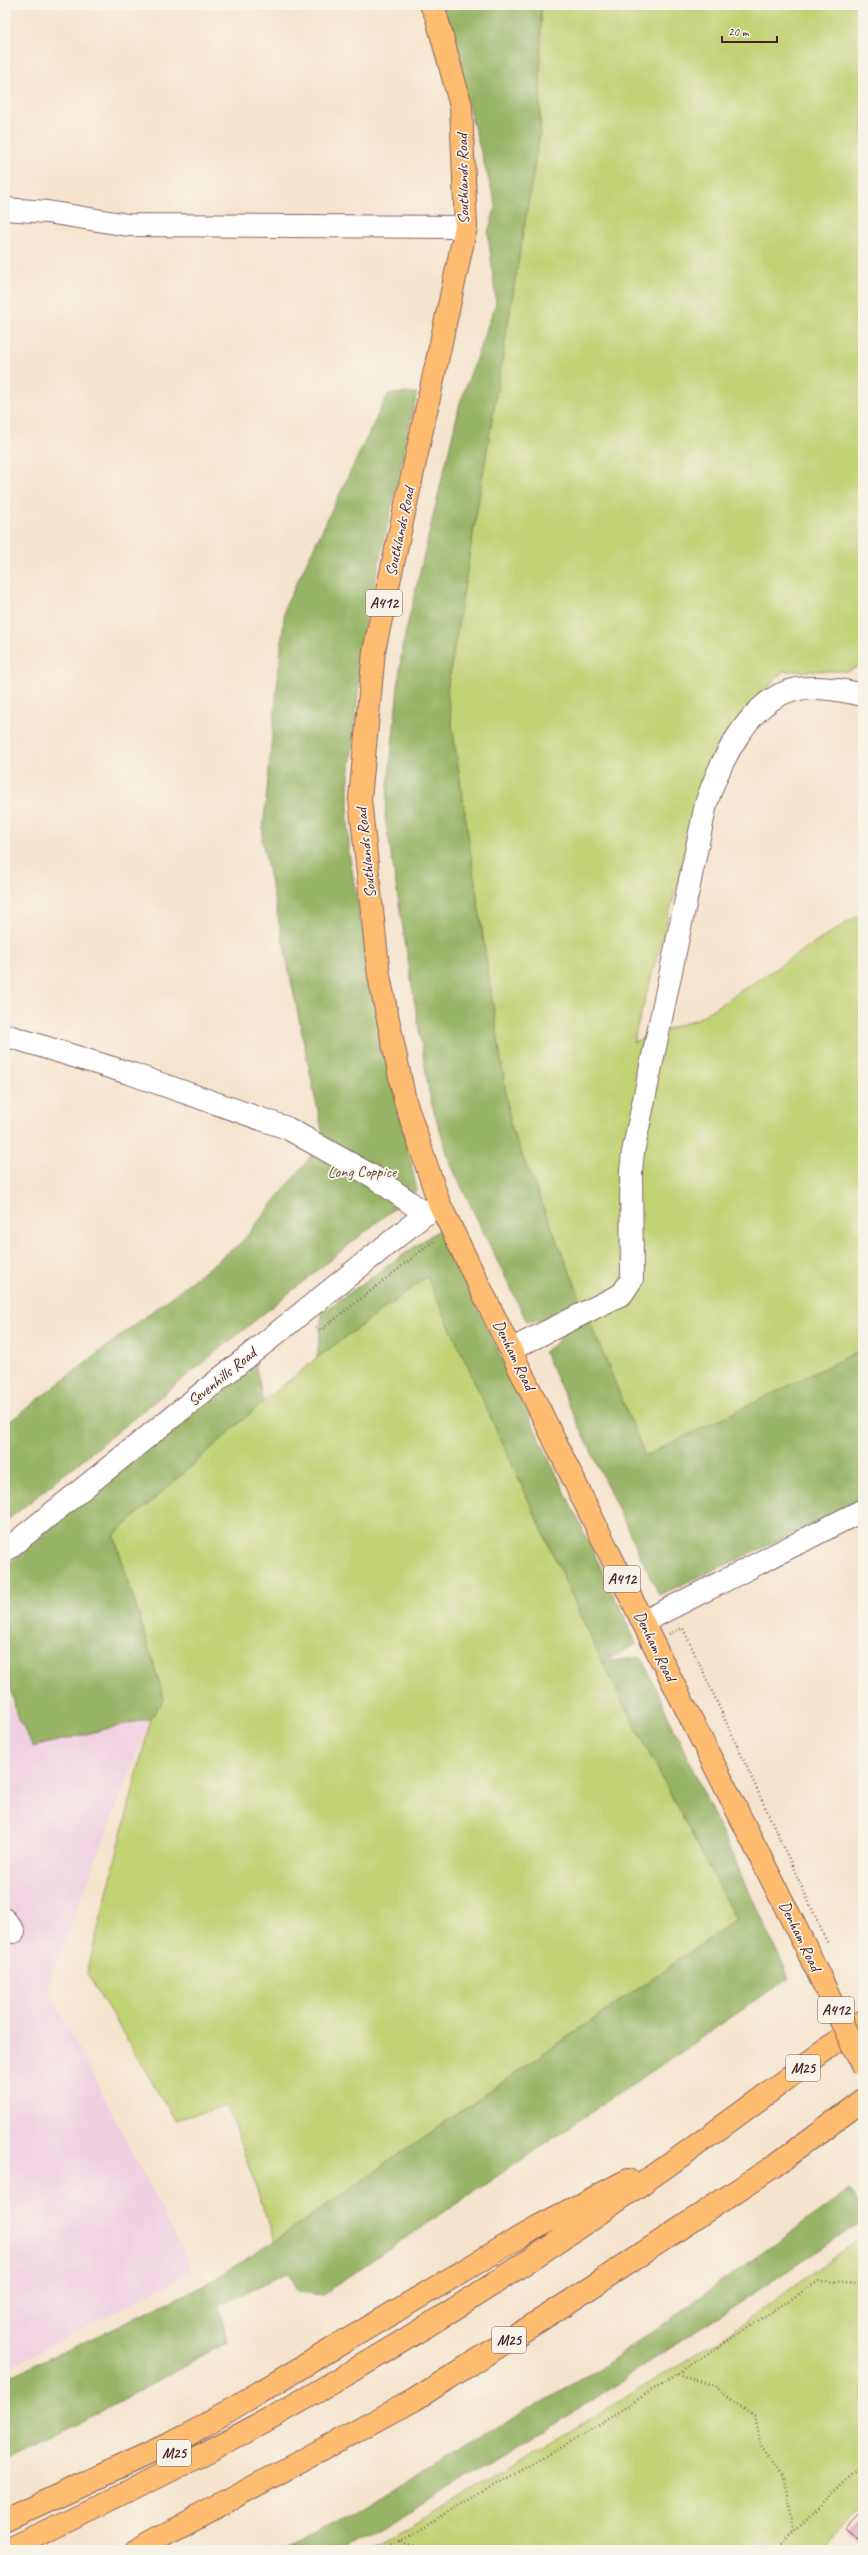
<svg xmlns="http://www.w3.org/2000/svg" width="868" height="2555" viewBox="0 0 868 2555" font-family="Caveat,sans-serif">
	<rect width="100%" height="100%" fill="#f7f3e8"/>
	<filter id="ink" filterUnits="userSpaceOnUse"><feTurbulence type="fractalNoise" baseFrequency=".025" numOctaves="2"/><feDisplacementMap in="SourceGraphic" scale="8" xChannelSelector="R" yChannelSelector="G"/><feConvolveMatrix kernelMatrix="1 2 1 2 8 2 1 2 1" color-interpolation-filters="sRGB"/></filter>
	<filter id="wash" filterUnits="userSpaceOnUse"><feTurbulence type="fractalNoise" baseFrequency=".012" numOctaves="4" result="noise"/><feDisplacementMap in="SourceGraphic" scale="16" xChannelSelector="R" yChannelSelector="G"/><feGaussianBlur stdDeviation="0.9" result="paint"/><feColorMatrix in="noise" values="0 0 0 0 0 0 0 0 0 0 0 0 0 0 0 0 0 1.4 0 .05"/><feComposite in="paint" operator="in"/></filter>
	<g filter="url(#wash)">
		<rect width="100%" height="100%" fill="#f5e4cd"/>
		<path fill="#f1d0e2" d="M5 1693 33 1747 151 1718 47 1986 193 2271 5 2370Z"/>
		<path fill="#c1d275" stroke="#867850" d="M541 5H863V664L849 671H783L716 746 633 1042 699 1018 863 912V1349L645 1457 511 1128 447 691 540 131Z
			M427 1276 602 1662 736 1920 275 2241 227 2105 175 2120 87 1973 151 1718 164 1698 114 1535 263 1402 317 1358Z
			M863 2236V2496L821 2550H367L464 2496 727 2335Z"/>
		<path fill="#98b466" stroke="#716a48" d="M440 5H541L540 131 447 691 511 1128 645 1456 863 1349V1502L659 1595 544 1352 559 1341 570 1316 527 1322 450 1163 430 1098 385 816 402 648 460 403 496 303 488 232 496 206Z
			M417 393 365 627 348 788 349 852 373 995 417 1190 5 1522V1425L242 1242 324 1140 262 840 285 607 388 394Z
			M440 1229 637 1644 603 1662 641 1657 789 1978 322 2295 298 2292 289 2272 219 2305 227 2342 88 2418 5 2458V2379L203 2286 275 2241 736 1920 602 1662 427 1277 317 1358 322 1312Z
			M255 1362 263 1402 114 1535 164 1699 151 1718 33 1747 16 1713 5 1659V1566Z
			M850 2190 863 2210V2221L510 2454 342 2550H287L316 2536 425 2469 601 2368Z"/>
		<g id="blocks">
			<path fill="#e2a6bd" d="M863 2511V2536L858 2540 846 2529Z"/>
		</g>
	</g>
	<g filter="url(#ink)">
		<use href="#blocks" fill-opacity="0" stroke="#866464" stroke-width="1"/>
		<g fill="none" stroke-linecap="round" stroke-linejoin="round">
			<defs>
				<path id="minor" d="M5 209 47 212 128 225 466 227
					M5 1035 132 1074 287 1128 374 1177 426 1214
					M512 1349 622 1294 632 1279 631 1171 633 1152 706 804C719 764 750 697 797 689 820 686 841 690 863 695
					M5 1551 439 1203
					M643 1622 863 1510
					M5 1920 14 1932"/>
				<path id="major" d="M431 5 436 15 461 106 466 227 374 651 360 799 379 976 405 1101 439 1203 652 1641 809 1954"/>
				<path id="highway" d="M5 2520 186 2436 537 2227 628 2180
					M6 2550C121 2496 235 2441 344 2376 525 2270 697 2149 863 2021
					M136 2550 414 2400 569 2302 774 2166 863 2100"/>
			</defs>
			<use href="#minor" stroke="#866464" stroke-width="24"/>
			<use href="#major" stroke="#866464" stroke-width="24"/>
			<use href="#highway" stroke="#866464" stroke-width="24"/>
			<path stroke="#866464" stroke-width="2.5" stroke-dasharray="1 3" stroke-linecap="butt" d="M316 1327 321 1330 435 1240
				M669 1634 683 1628 828 1944
				M677 2374 715 2386 754 2416 760 2442 782 2475 793 2531
				M400 2540 594 2428 819 2281 863 2283
				M381 2550 400 2540 429 2550
				M775 2550 863 2463"/>
			<use href="#minor" stroke="#fff" stroke-width="22"/>
			<use href="#major" stroke="#fdbc6f" stroke-width="22"/>
			<use href="#highway" stroke="#fdbc6f" stroke-width="22"/>
			<defs>
				<path id="major-bridge" d="M809 1954 863 2067"/>
			</defs>
			<use href="#major-bridge" stroke="#866464" stroke-width="24" stroke-linecap="butt"/>
			<use href="#major-bridge" stroke="#fdbc6f" stroke-width="22"/>
		</g>
	</g>
	<g text-anchor="middle" dominant-baseline="central" stroke-width="3.5" stroke-linejoin="round" paint-order="stroke">
		<g fill="#f7f3e8" stroke="#7e5f64" stroke-width="1">
			<rect x="366" y="590" width="36" height="26" rx="3"/>
			<rect x="604" y="1566" width="36" height="26" rx="3"/>
			<rect x="818" y="1997" width="36" height="26" rx="3"/>
			<rect x="786" y="2055" width="34" height="26" rx="3"/>
			<rect x="492" y="2327" width="34" height="26" rx="3"/>
			<rect x="157" y="2440" width="34" height="26" rx="3"/>
		</g>
		<g font-size="15" font-weight="bold" fill="#4a1f2b">
			<text x="384" y="603">A412</text>
			<text x="622" y="1579">A412</text>
			<text x="836" y="2010">A412</text>
			<text x="803" y="2068">M25</text>
			<text x="509" y="2340">M25</text>
			<text x="174" y="2453">M25</text>
		</g>
		<g font-size="16" fill="#4a1f2b" stroke="#f7f3e8">
			<text transform="translate(463 179) rotate(-91)">Southlands Road</text>
			<text transform="translate(400 532) rotate(-78)">Southlands Road</text>
			<text transform="translate(366 853) rotate(-96)">Southlands Road</text>
			<text transform="translate(514 1355) rotate(64)">Denham Road</text>
			<text transform="translate(222 1377) rotate(-39)">Sevenhills Road</text>
			<text transform="translate(655 1646) rotate(64)">Denham Road</text>
			<text transform="translate(800 1936) rotate(64)">Denham Road</text>
		</g>
		<g font-size="16" fill="#684c3e" stroke="#f7f3e8">
			<text x="362" y="1172">Long Coppice</text>
		</g>
	</g>
	<rect width="868" height="2555" fill="none" stroke="#f7f3e8" stroke-width="20"/>
	<path d="M722 36v6h55v-6" fill="none" stroke="#4a1f2b" stroke-width="2"/>
	<text x="728" y="36" font-size="12" fill="#4a1f2b" stroke="#f7f3e8" stroke-width="3" paint-order="stroke">20 m</text>
</svg>
